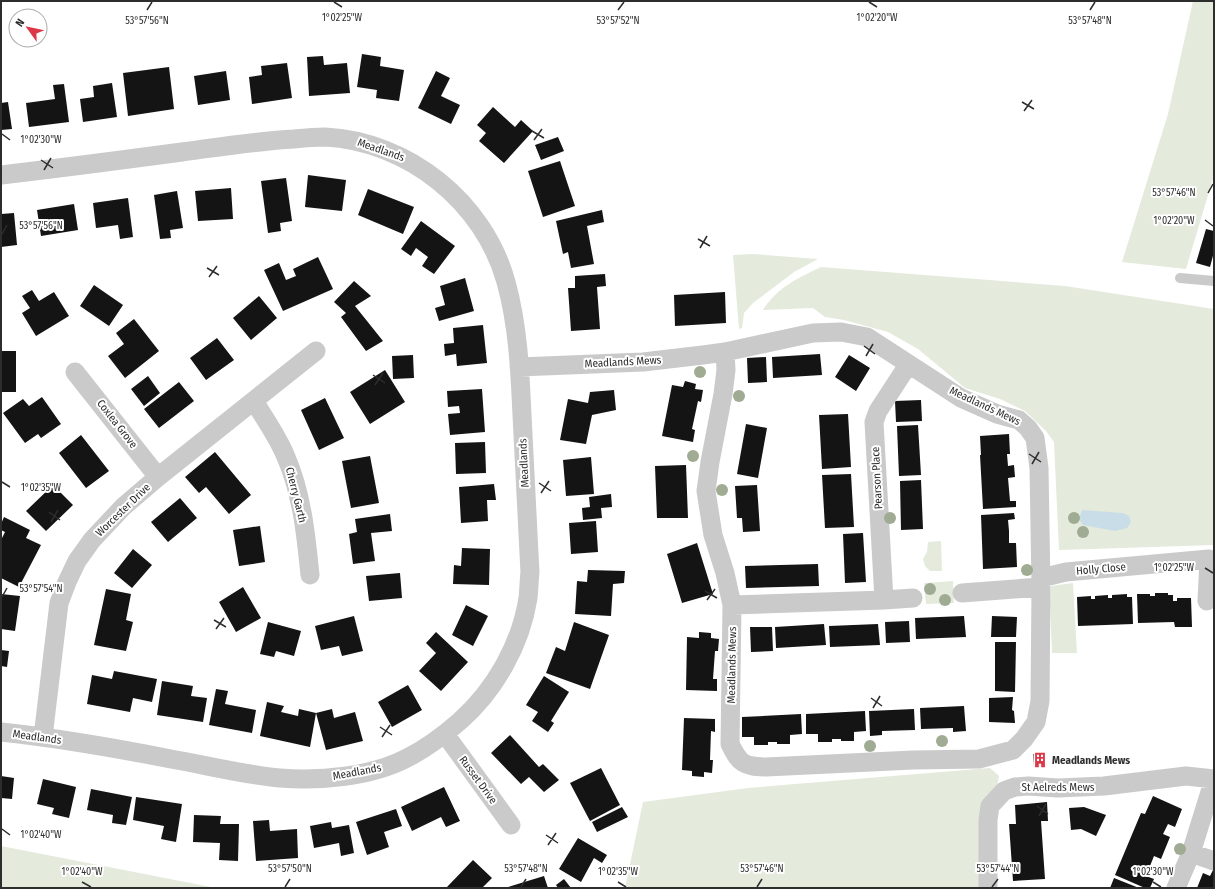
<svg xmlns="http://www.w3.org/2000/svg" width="1215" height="889" viewBox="0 0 1215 889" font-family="'Fira Sans Condensed',sans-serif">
	<rect width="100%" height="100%" fill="#fff"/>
	<path fill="#e4eadc" d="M1193 1H1214V175L1186 269 1122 262 1168 114Z
		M753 254 818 259 794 272 753 303 744 313 742 328 739 329 733 255Z
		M821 267 1065 286 1214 309V545L1059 550 1054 442 1046 431 1025 411 1000 399 965 388 918 349 888 332 844 320 825 317 813 308 763 310C778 287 796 279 821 267Z
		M941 541 942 571H930L925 566 923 559 927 552 928 542Z
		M953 581 954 603 926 604 924 583Z
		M1073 583 1077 653H1052L1050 604 1051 586Z
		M990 768 999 776 979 888H625L643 802 748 788Z
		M1 846 216 888H1Z"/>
	<path fill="#c9dde9" d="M1082 510 1123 513 1129 516 1131 522 1127 528 1115 531 1083 525 1079 519Z"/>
	<path fill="#141414" d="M362 54 381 57 380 66 404 70 399 101 376 98 377 90 357 87Z
		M323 56 324 65 347 63 350 93 309 96 307 57Z
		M287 63 292 98 252 104 249 77 262 75 261 66Z
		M169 67 174 109 128 116 123 73Z
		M226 71 230 100 198 105 194 76Z
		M436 71 450 78 441 96 460 105 451 124 418 108Z
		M112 83 117 117 83 122 80 99 94 97 93 86Z
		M64 84 69 122 29 127 26 103 55 99 53 85Z
		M8 102 12 129 1 130V103Z
		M493 107 515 127 521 120 533 131 504 163 479 141 486 133 477 125Z
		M558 137 564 151 541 160 535 145Z
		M560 161 575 206 543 217 528 171Z
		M308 175 346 180 342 211 305 207Z
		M286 178 292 221 280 223 281 231 268 233 261 181Z
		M231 188 233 219 198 221 195 191Z
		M368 189 414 207 403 234 358 215Z
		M177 191 183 228 170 230 171 238 160 239 154 195Z
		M128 198 133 237 120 239 118 225 96 228 93 203Z
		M74 204 78 230 41 236 37 210Z
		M602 210 604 222 587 226 594 264 571 268 568 252 563 254 556 221Z
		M14 213 17 245 1 247V214Z
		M421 221 455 246 434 274 422 266 428 257 416 248 411 256 401 249Z
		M1206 229 1214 231V252L1210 267 1196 263Z
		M318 257 333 289 283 311 264 270 279 263 286 280 296 276 293 269Z
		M605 274 606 286 597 287 600 329 571 331 568 288H575V276Z
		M465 278 474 311 439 321 435 308 445 305 440 286Z
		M354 281 371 296 355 306 383 341 366 351 341 317 346 313 334 302Z
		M94 285 123 305 109 326 80 306Z
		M32 290 39 301 54 292 69 316 36 336 22 313 30 308 22 296Z
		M725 292 726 323 675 326 674 295Z
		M259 296 277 318 251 340 233 318Z
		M134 319 159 351 125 378 108 356 124 344 116 333Z
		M483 325 487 363 457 366 456 354 445 356 444 344 454 343 453 328Z
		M217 338 234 360 206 380 190 358Z
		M1 351H16V392H1Z
		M820 354 822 375 773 378 772 357Z
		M413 355 414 378 393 379 392 356Z
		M849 355 870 368 856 391 835 377Z
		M766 357 767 382 748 383 747 358Z
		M385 370 405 402 370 424 350 392Z
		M148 376 160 393 144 406 131 389Z
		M685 381 696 384 695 389 703 390 701 402 698 401 692 429 695 430 693 442 662 436 672 385 683 387Z
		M179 382 194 401 159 428 144 409Z
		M482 389 485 432 450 435 448 414 460 413 459 406 448 407 447 391Z
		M614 390 616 410 592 415 586 444 560 440 568 399 588 403 590 392Z
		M42 397 61 424 41 438 38 434 25 443 3 413 23 399 29 406Z
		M325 398 344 438 319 450 301 410Z
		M921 400 922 421 896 422 895 401Z
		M848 414 851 467 822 469 819 415Z
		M746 424 767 428 758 478 737 474Z
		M918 425 921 475 899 476 897 426Z
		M1009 434 1010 454H1007L1008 466 1014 465 1015 477 1008 478 1010 501H1016V507L983 509 980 455H981L980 436Z
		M81 435 109 471 86 488 59 453Z
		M485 442 486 473 456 474 455 443Z
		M215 452 251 495 229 514 206 487 199 493 185 477Z
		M370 456 379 503 351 508 342 461Z
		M591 457 594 494 566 496 563 460Z
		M686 465 688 518H657L655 466Z
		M851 474 854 527 825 528 822 475Z
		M921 480 923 529 901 530 900 481Z
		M494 484 496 500H487L488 521 461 523 459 487Z
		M53 485 73 505 46 531 26 511Z
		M757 485 760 531 743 532 742 518H737L735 486Z
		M611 494 612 507 601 508 602 518 583 520 582 508 590 507 589 497Z
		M180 498 197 518 168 542 151 522Z
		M1014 513 1015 519 1008 520 1009 531V543H1016L1017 567 983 569 981 515Z
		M390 514 392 531 371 533 375 561 353 564 349 534 357 532 355 519Z
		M4 517 30 530 26 538 41 545 19 587 1 578V540L5 532 1 530V524Z
		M596 521 598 552 571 554 569 523Z
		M260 526 265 562 239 566 233 530Z
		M863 533 866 582 845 583 843 534Z
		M697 543 713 594 682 603 667 554Z
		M462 548 490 549 489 585 453 584 454 565 461 566Z
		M133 549 152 565 132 588 114 573Z
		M818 564 819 586 746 588 745 566Z
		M588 570 625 571 624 583 613 584 611 616 575 614 577 581 587 582Z
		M400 573 402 598 369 601 366 576Z
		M243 587 261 618 236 632 219 602Z
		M106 589 131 594 126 620 133 622 126 651 94 645Z
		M1155 593H1168V595H1173V601H1177V598H1191L1192 627H1175L1174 622 1138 623 1137 594H1150V596H1155Z
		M1 594 20 596 15 631 1 629Z
		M1127 594V597H1132L1133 624 1078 626 1077 597 1091 596V599H1095V596L1108 595V598H1112V595Z
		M466 605 488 616 473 646 452 635Z
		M354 616 363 651 342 656 339 646 321 650 315 626Z
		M964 616 966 637 916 639 915 618Z
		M992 616 1017 617 1016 637H991Z
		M909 621 910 642 886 643 885 622Z
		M268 622 301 631 294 656 276 651 274 657 260 654Z
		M574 622 609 635 590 689 546 673 556 647 565 651Z
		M824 624 826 645 776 648 775 627Z
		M878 624 880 645 830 647 829 626Z
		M750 627H772L773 651 751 652Z
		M436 632 468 662 441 691 419 671 436 653 426 643Z
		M699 632 711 633V638L719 639 718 651H715L713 679H717V691L686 690 687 637 699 638Z
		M995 642H1016L1015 692 995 691Z
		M1 650 9 651 7 667 1 666Z
		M114 671 157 679 152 702 133 698 130 712 87 704 92 675 112 679Z
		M544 676 569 692 551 721 554 723 548 732 532 721 538 712 526 705Z
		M162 681 193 686 191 696 207 698 203 722 157 715Z
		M408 685 422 710 392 727 378 702Z
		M216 689 228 691 225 704 256 710 252 733 209 725Z
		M1013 697 1012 710 1014 711 1015 723 989 722V698Z
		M267 702 284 706 281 712 298 716 299 709 316 713 310 747 260 736Z
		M964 706 966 731 953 732V728L921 729 920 708Z
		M332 709 334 718 355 712 363 741 326 750 316 713Z
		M914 709 915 730 882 731V735L870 736 869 711Z
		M865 711 866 731 854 732V741H841V739H832V742H818V734H806V714Z
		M801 714 802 734 790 735V744H777V742H768V745H754V737H742V717Z
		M684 718 715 719V732L711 731 710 760H713L712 773 704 772V777L692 776V771L682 770Z
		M510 735 539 767 543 764 559 780 544 792 529 777 521 784 491 753Z
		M1046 753V766H1034L1033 754Z
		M601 768 620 805 590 821 570 783Z
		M1 776 14 778 12 799 1 798Z
		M43 779 76 787 69 818 52 814 54 808 37 804Z
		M444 787 460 821 446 827 441 817 412 831 401 807Z
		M91 789 132 797 126 825 112 823 113 815 87 810Z
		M1153 796 1182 809 1175 827 1168 824 1163 834 1170 837 1161 859 1154 856 1146 876 1154 879 1150 888H1145L1115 875 1141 813 1145 814Z
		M136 797 182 804 176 842 161 839 164 826 133 820Z
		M1047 802 1048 821H1041L1045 879 1013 881 1009 824H1016L1015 805Z
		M622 807 628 817 597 832 592 822Z
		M1084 807 1106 815 1096 836 1081 829 1071 830 1069 808Z
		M396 809 402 826 384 832 389 847 367 855 356 822Z
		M194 815 221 816 220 824H239L238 861 219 860 220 843 193 842Z
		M269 820 270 831 297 829 298 858 256 861 253 821Z
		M331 822 332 828 349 825 354 853 341 856 339 843 314 848 310 826Z
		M578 838 607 855 602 863 594 858 581 882 559 869Z
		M473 860 492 878 482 888H448L447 887Z
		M1213 870H1214V888H1197L1203 873 1210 876Z
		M544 876 548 888H505Z
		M1114 878 1139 888H1110Z
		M564 879 571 888H558L556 885Z"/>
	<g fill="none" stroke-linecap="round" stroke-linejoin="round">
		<path stroke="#cacaca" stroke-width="10" d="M1180 278 1214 281"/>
		<path stroke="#cacaca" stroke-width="19" d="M1 175C61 168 122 160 182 152 219 147 257 141 294 139 304 138 315 137 325 137 408 141 484 202 506 282 518 325 520 371 522 415 525 468 527 520 530 572 529 580 529 589 528 598 521 644 495 690 460 721 444 735 427 748 407 758 371 777 320 781 280 778 245 775 206 765 171 759 115 748 58 738 1 732
			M519 367 643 362 703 355 725 352 813 333 841 332 867 337 961 398 997 414 1019 420 1028 428 1035 438 1039 468 1041 587 1040 701 1036 722 1024 739 1013 750 979 759 913 760 766 767C743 766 740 764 730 744L732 605 725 573 713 535 706 491 710 462 723 394 726 370 725 352
			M75 372 158 477
			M254 401C265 419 278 437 286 457 302 494 306 535 310 575
			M1041 578 1066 572 1209 559 1207 601
			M962 593 1041 587
			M884 600 874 422 878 411 908 365
			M732 605 884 600 913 598
			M445 734 511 825
			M43 737 59 603 67 582 77 561 92 540 123 507 158 477 316 351
			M1191 853 1214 861
			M988 888V820L990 806 1004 791 1015 787 1028 786 1058 788 1104 786 1186 776 1214 779
			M1176 888 1191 853 1214 779"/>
	</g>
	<g fill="#a0ab94">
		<circle cx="700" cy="372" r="6"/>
		<circle cx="739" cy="396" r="6"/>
		<circle cx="693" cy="456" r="6"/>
		<circle cx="722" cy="490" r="6"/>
		<circle cx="890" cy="518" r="6"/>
		<circle cx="1074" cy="518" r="6"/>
		<circle cx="1083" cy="532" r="6"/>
		<circle cx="1027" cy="570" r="6"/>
		<circle cx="930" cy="589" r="6"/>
		<circle cx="945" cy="600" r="6"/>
		<circle cx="942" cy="741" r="6"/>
		<circle cx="870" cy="746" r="6"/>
		<circle cx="1180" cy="849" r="6"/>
	</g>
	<path fill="none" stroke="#2d2d2d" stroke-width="1.5" d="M334 2 342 7M869 2 877 7M147 10 152 2M618 10 624 2M1090 10 1095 2M1022 102 1034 109M1024 111 1032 100M532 131 544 138M2 134 10 140M534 140 542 129M41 160 53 168M44 170 51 158M1208 193 1213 184M1205 220 1213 226M2 234 7 225M698 239 710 246M700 248 707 236M207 268 219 275M209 277 217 266M864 346 875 354M866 356 873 344M373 375 385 383M375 385 383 373M1029 454 1041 462M1032 464 1039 452M2 482 10 487M539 483 551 491M541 493 549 481M49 512 60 520M51 522 58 510M1205 568 1213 573M705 591 717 598M2 597 7 588M707 600 715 589M214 620 226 627M216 629 224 618M871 698 882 706M873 708 880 696M380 727 392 735M382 737 390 725M1037 806 1048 814M1039 816 1046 804M2 829 10 835M546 835 558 843M548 845 556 833M82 882 91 887M618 882 626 887M1153 882 1161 887M285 887 290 879M521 887 526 879M757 887 762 879M992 887 998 879"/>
	<defs>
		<symbol id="building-bare" viewBox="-9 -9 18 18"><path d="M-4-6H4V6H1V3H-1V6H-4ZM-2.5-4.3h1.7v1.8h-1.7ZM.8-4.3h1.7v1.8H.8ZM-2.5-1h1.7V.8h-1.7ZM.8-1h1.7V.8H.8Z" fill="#dc3847" stroke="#fff" stroke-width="2.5" paint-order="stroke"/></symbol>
	</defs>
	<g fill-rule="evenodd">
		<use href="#building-bare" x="1029" y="749" width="22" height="22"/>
	</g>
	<g text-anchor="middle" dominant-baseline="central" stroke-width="4" stroke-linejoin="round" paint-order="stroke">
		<g font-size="11" fill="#2d2d2d" stroke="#fff">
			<text transform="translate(381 150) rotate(19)">Meadlands</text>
			<text transform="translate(623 362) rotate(-3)">Meadlands Mews</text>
			<text transform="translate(985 406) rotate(25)">Meadlands Mews</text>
			<text transform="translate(117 424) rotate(52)">Coxlea Grove</text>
			<text transform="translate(524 463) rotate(-93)">Meadlands</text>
			<text transform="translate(877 478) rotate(-93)">Pearson Place</text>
			<text transform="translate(296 495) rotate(76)">Cherry Garth</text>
			<text transform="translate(123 510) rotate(-44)">Worcester Drive</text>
			<text transform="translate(1101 569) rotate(-5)">Holly Close</text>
			<text transform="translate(732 665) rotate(-89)">Meadlands Mews</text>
			<text transform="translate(37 737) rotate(8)">Meadlands</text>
			<text transform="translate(357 772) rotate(-11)">Meadlands</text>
			<text transform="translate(478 780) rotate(54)">Russet Drive</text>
			<text x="1058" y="787">St Aelreds Mews</text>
		</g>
		<g font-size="11" font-weight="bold" fill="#2d2d2d" stroke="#fff" text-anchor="start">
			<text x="1052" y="760">Meadlands Mews</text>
		</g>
	</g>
	<g font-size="10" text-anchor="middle" fill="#2d2d2d" stroke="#fff" stroke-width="4" stroke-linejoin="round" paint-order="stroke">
		<text x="342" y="21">1°02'25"W</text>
		<text x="877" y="21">1°02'20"W</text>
		<text x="147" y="24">53°57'56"N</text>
		<text x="618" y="24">53°57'52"N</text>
		<text x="1090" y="24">53°57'48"N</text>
		<text x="41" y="143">1°02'30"W</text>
		<text x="1174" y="196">53°57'46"N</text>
		<text x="1174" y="224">1°02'20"W</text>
		<text x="41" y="229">53°57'56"N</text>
		<text x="41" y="491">1°02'35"W</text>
		<text x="1174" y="571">1°02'25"W</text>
		<text x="41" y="592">53°57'54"N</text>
		<text x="41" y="838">1°02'40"W</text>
		<text x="290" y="872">53°57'50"N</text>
		<text x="526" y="872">53°57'48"N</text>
		<text x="762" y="872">53°57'46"N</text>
		<text x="998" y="872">53°57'44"N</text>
		<text x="82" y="875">1°02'40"W</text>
		<text x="618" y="875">1°02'35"W</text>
		<text x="1153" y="875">1°02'30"W</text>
	</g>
	<rect width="1215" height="889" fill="none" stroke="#2d2d2d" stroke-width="4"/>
	<g transform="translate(28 28) rotate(303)"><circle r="19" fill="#ffffff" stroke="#ababab"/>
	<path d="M0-3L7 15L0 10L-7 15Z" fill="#dc3847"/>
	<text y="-6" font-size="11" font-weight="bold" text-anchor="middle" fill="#2d2d2d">N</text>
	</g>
</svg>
